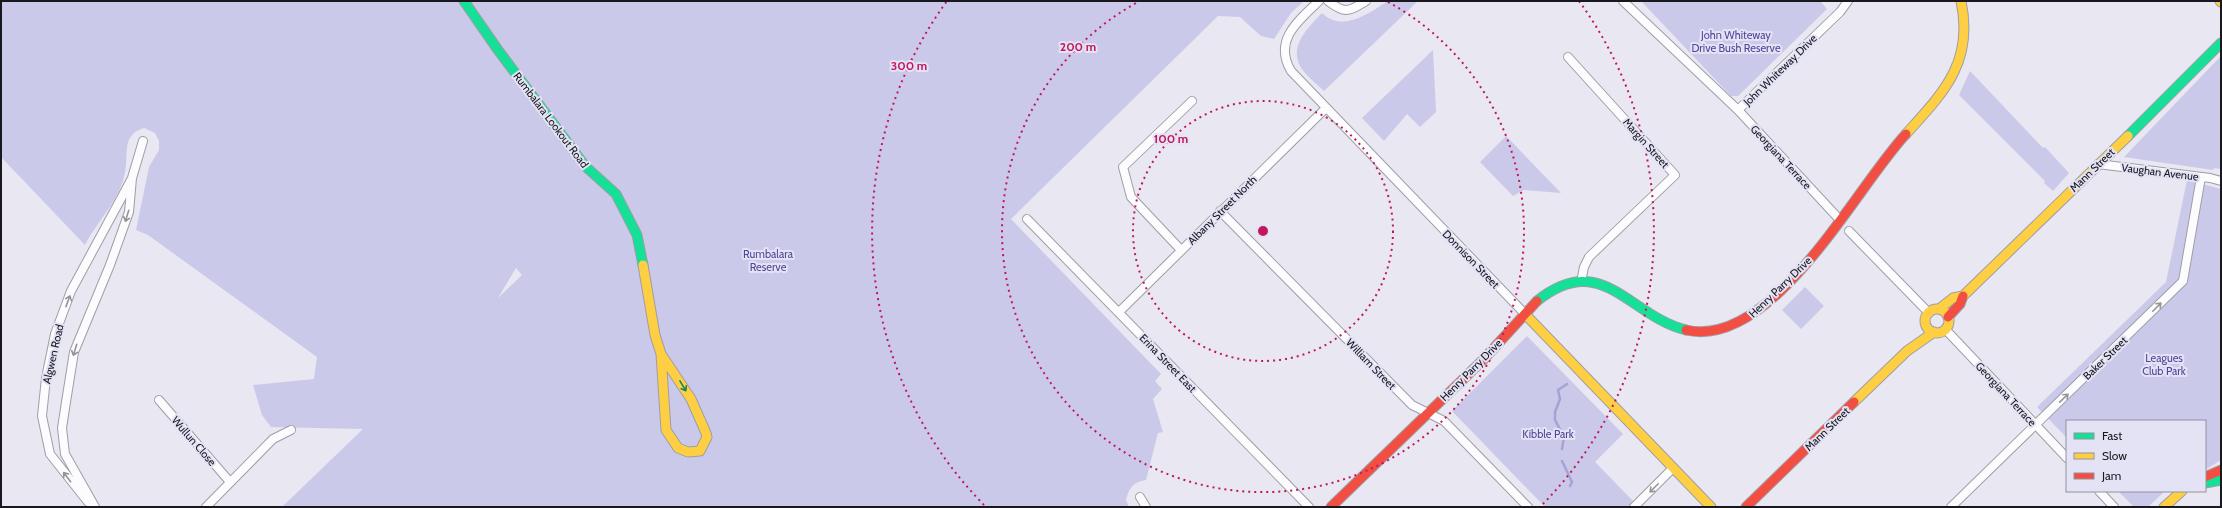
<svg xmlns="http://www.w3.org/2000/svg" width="2222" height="508" viewBox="0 0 2222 508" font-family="Cabin,sans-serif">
	<rect width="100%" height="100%" fill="#e8e7f2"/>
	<path fill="#cbc9e9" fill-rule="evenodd" d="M1 1H1304L1291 13 1274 39 1261 36 1240 17 1218 16 1011 219 1161 374 1155 381 1162 389 1153 399 1163 432 1158 433 1146 480C1133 482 1129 488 1126 500L1129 507H282L363 429 271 427 262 415 253 385 314 379 317 357 148 235 136 230 149 167 159 150V141L155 133 144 128C121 135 129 153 125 172 120 200 98 220 85 245L1 157ZM516 268 522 275 498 298Z
		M1388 1H1418L1324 91C1317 84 1305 75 1300 66 1289 45 1309 27 1322 13 1343 33 1369 13 1388 1Z
		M1641 1H1820L1827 9 1738 96H1731Z
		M1433 50 1436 112 1420 127 1407 114 1384 141 1362 118Z
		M2221 56V169L2214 168 2213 170 2124 157Z
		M1970 71 2043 148 2045 147 2069 173 2053 191 2044 183 2045 181 1959 95Z
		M1506 136 1561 193 1524 190 1513 196 1480 162Z
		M2187 180 2221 189V460L2205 470V421H2067V438L2037 407 2166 282Z
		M1805 287 1824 306 1801 329 1782 310Z
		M1527 336 1623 434 1595 462 1634 502 1629 507H1545L1452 411Z
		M2118 491H2165L2148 507H2134Z"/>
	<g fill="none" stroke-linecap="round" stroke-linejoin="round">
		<path stroke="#a6a3d4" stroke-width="2.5" d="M1562 449 1564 437 1555 420V412L1560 399 1558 390 1567 384
			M1562 461 1572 482 1570 486"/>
		<defs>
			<path id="street" d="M1319 1C1298 21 1273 40 1291 71L1525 314
				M1328 1C1345 14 1348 12 1366 1
				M1623 1 1738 110 1840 12 1848 1
				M1568 57 1675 175 1589 257 1584 267 1581 282
				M1738 110 1840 220
				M2098 164 2210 178 2221 181
				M1220 211 1412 405 1444 421 1528 507
				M1027 219 1309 507
				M1849 231 1929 313
				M1181 250 1131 197 1123 167 1192 101
				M1119 312 1326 108
				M1946 330 2067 458
				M159 400 230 482
				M2099 491 2114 507
				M1140 497 1146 507
				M88 502 50 454 42 416 46 378 55 334 71 291 131 180
				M95 507 65 454 62 428 66 402 74 352 110 265 129 212 132 178 143 141
				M206 507 273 439 291 430
				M1634 507 1673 468
				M1951 507 2183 281 2201 177"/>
			<path id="fast" d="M464 1 498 50 585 166 616 194 637 235 643 265
				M2128 136 2221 43
				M1537 301C1602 249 1629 316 1686 330
				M2205 483 2221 480"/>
			<path id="slow" d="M2220 1 2221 2
				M1906 134C1944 92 1974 62 1961 1
				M643 265 655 335 661 354 666 430 678 448 688 452 700 451 707 437 706 433 691 399 661 354
				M1939 309 1953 298 1963 296 2128 136
				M1925 321a12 12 0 1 1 24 0a12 12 0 1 1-24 0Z
				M1525 314 1711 507
				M1854 402 1907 351 1934 332
				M2164 507 2182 491"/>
			<path id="jam" d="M1948 317 1960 304 1963 296
				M1686 330C1773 350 1856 187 1906 134
				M2205 477 2221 470
				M1331 507 1483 360 1537 301
				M1746 507 1854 402"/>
		</defs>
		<use href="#street" stroke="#9e9ea6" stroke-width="10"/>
		<use href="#fast" stroke="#9e9ea6" stroke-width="11"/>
		<use href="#slow" stroke="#9e9ea6" stroke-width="11"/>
		<use href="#jam" stroke="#9e9ea6" stroke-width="11"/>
		<use href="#street" stroke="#fcfbfd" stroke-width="8"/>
		<use href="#fast" stroke="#16e098" stroke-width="9"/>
		<use href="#slow" stroke="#ffcf43" stroke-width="9"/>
		<use href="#jam" stroke="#f24e42" stroke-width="9"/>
	</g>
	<defs><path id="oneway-shaft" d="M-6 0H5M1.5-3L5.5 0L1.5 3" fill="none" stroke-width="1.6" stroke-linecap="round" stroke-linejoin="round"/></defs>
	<g stroke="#959599">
		<use href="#oneway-shaft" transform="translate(127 216) rotate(107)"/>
		<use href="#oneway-shaft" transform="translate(68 301) rotate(-70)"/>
		<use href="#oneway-shaft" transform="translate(2157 307) rotate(-45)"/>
		<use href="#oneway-shaft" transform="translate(75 350) rotate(107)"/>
		<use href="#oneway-shaft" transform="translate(2064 398) rotate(-44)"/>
		<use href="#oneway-shaft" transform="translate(67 477) rotate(-127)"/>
		<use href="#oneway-shaft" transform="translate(1654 488) rotate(135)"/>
	</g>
	<use stroke="#178661" href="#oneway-shaft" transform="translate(683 386) rotate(59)"/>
	<g fill="none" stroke="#c2185b" stroke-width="2" stroke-dasharray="2 4">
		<circle cx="1263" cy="231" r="130"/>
		<path d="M1388 2A261 261 0 1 1 1138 2"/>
		<path d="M984 505A391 391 0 0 1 947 1M1579 1A391 391 0 0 1 1542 505"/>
	</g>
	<g text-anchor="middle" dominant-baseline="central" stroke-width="4" stroke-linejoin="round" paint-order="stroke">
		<g font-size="11" fill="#524797" stroke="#e4e3f6">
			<text x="1736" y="35">John Whiteway<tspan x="1736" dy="13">Drive Bush Reserve</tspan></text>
			<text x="768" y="254">Rumbalara<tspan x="768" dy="13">Reserve</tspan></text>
			<text x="2164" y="358">Leagues<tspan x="2164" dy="13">Club Park</tspan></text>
			<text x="1548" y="434">Kibble Park</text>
		</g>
		<g font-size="11" fill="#18181e" stroke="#e4e3f6">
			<text transform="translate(1780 70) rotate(-44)">John Whiteway Drive</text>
			<text transform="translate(551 120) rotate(53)">Rumbalara Lookout Road</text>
			<text transform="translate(1646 143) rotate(48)">Margin Street</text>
			<text transform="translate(1781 157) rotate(47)">Georgiana Terrace</text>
			<text transform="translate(2092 170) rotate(-44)">Mann Street</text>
			<text transform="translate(2160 172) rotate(7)">Vaughan Avenue</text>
			<text transform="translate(1222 210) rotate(-45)">Albany Street North</text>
			<text transform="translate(1471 259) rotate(46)">Donnison Street</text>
			<text transform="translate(1780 287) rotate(-44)">Henry Parry Drive</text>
			<text transform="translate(53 354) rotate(-77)">Algwen Road</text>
			<text transform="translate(2105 358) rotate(-44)">Baker Street</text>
			<text transform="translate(1168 363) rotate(46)">Erina Street East</text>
			<text transform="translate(1371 364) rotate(46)">William Street</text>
			<text transform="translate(1471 370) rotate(-45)">Henry Parry Drive</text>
			<text transform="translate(2006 394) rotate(47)">Georgiana Terrace</text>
			<text transform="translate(1827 429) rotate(-44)">Mann Street</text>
			<text transform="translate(194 441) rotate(49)">Wullun Close</text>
		</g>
	</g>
	<circle cx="1263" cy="231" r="6" fill="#c2185b" stroke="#e4e3f6" stroke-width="2"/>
	<g font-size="12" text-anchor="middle" font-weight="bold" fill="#c2185b" stroke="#e4e3f6" stroke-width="4" stroke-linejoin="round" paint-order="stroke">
		<text x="1078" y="51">200 m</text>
		<text x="909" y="70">300 m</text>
		<text x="1171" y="143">100 m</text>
	</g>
	<rect width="2222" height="508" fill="none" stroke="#18181e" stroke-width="4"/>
	<rect x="2066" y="420" width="140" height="72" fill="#e4e3f6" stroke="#9292a0"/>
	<rect x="2074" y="433" width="20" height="6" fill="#16e098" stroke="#9292a0"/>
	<text x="2102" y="440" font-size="12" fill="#18181e">Fast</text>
	<rect x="2074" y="453" width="20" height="6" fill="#ffcf43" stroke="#9292a0"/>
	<text x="2102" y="460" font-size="12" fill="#18181e">Slow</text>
	<rect x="2074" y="473" width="20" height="6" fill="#f24e42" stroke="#9292a0"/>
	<text x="2102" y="480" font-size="12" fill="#18181e">Jam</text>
</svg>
